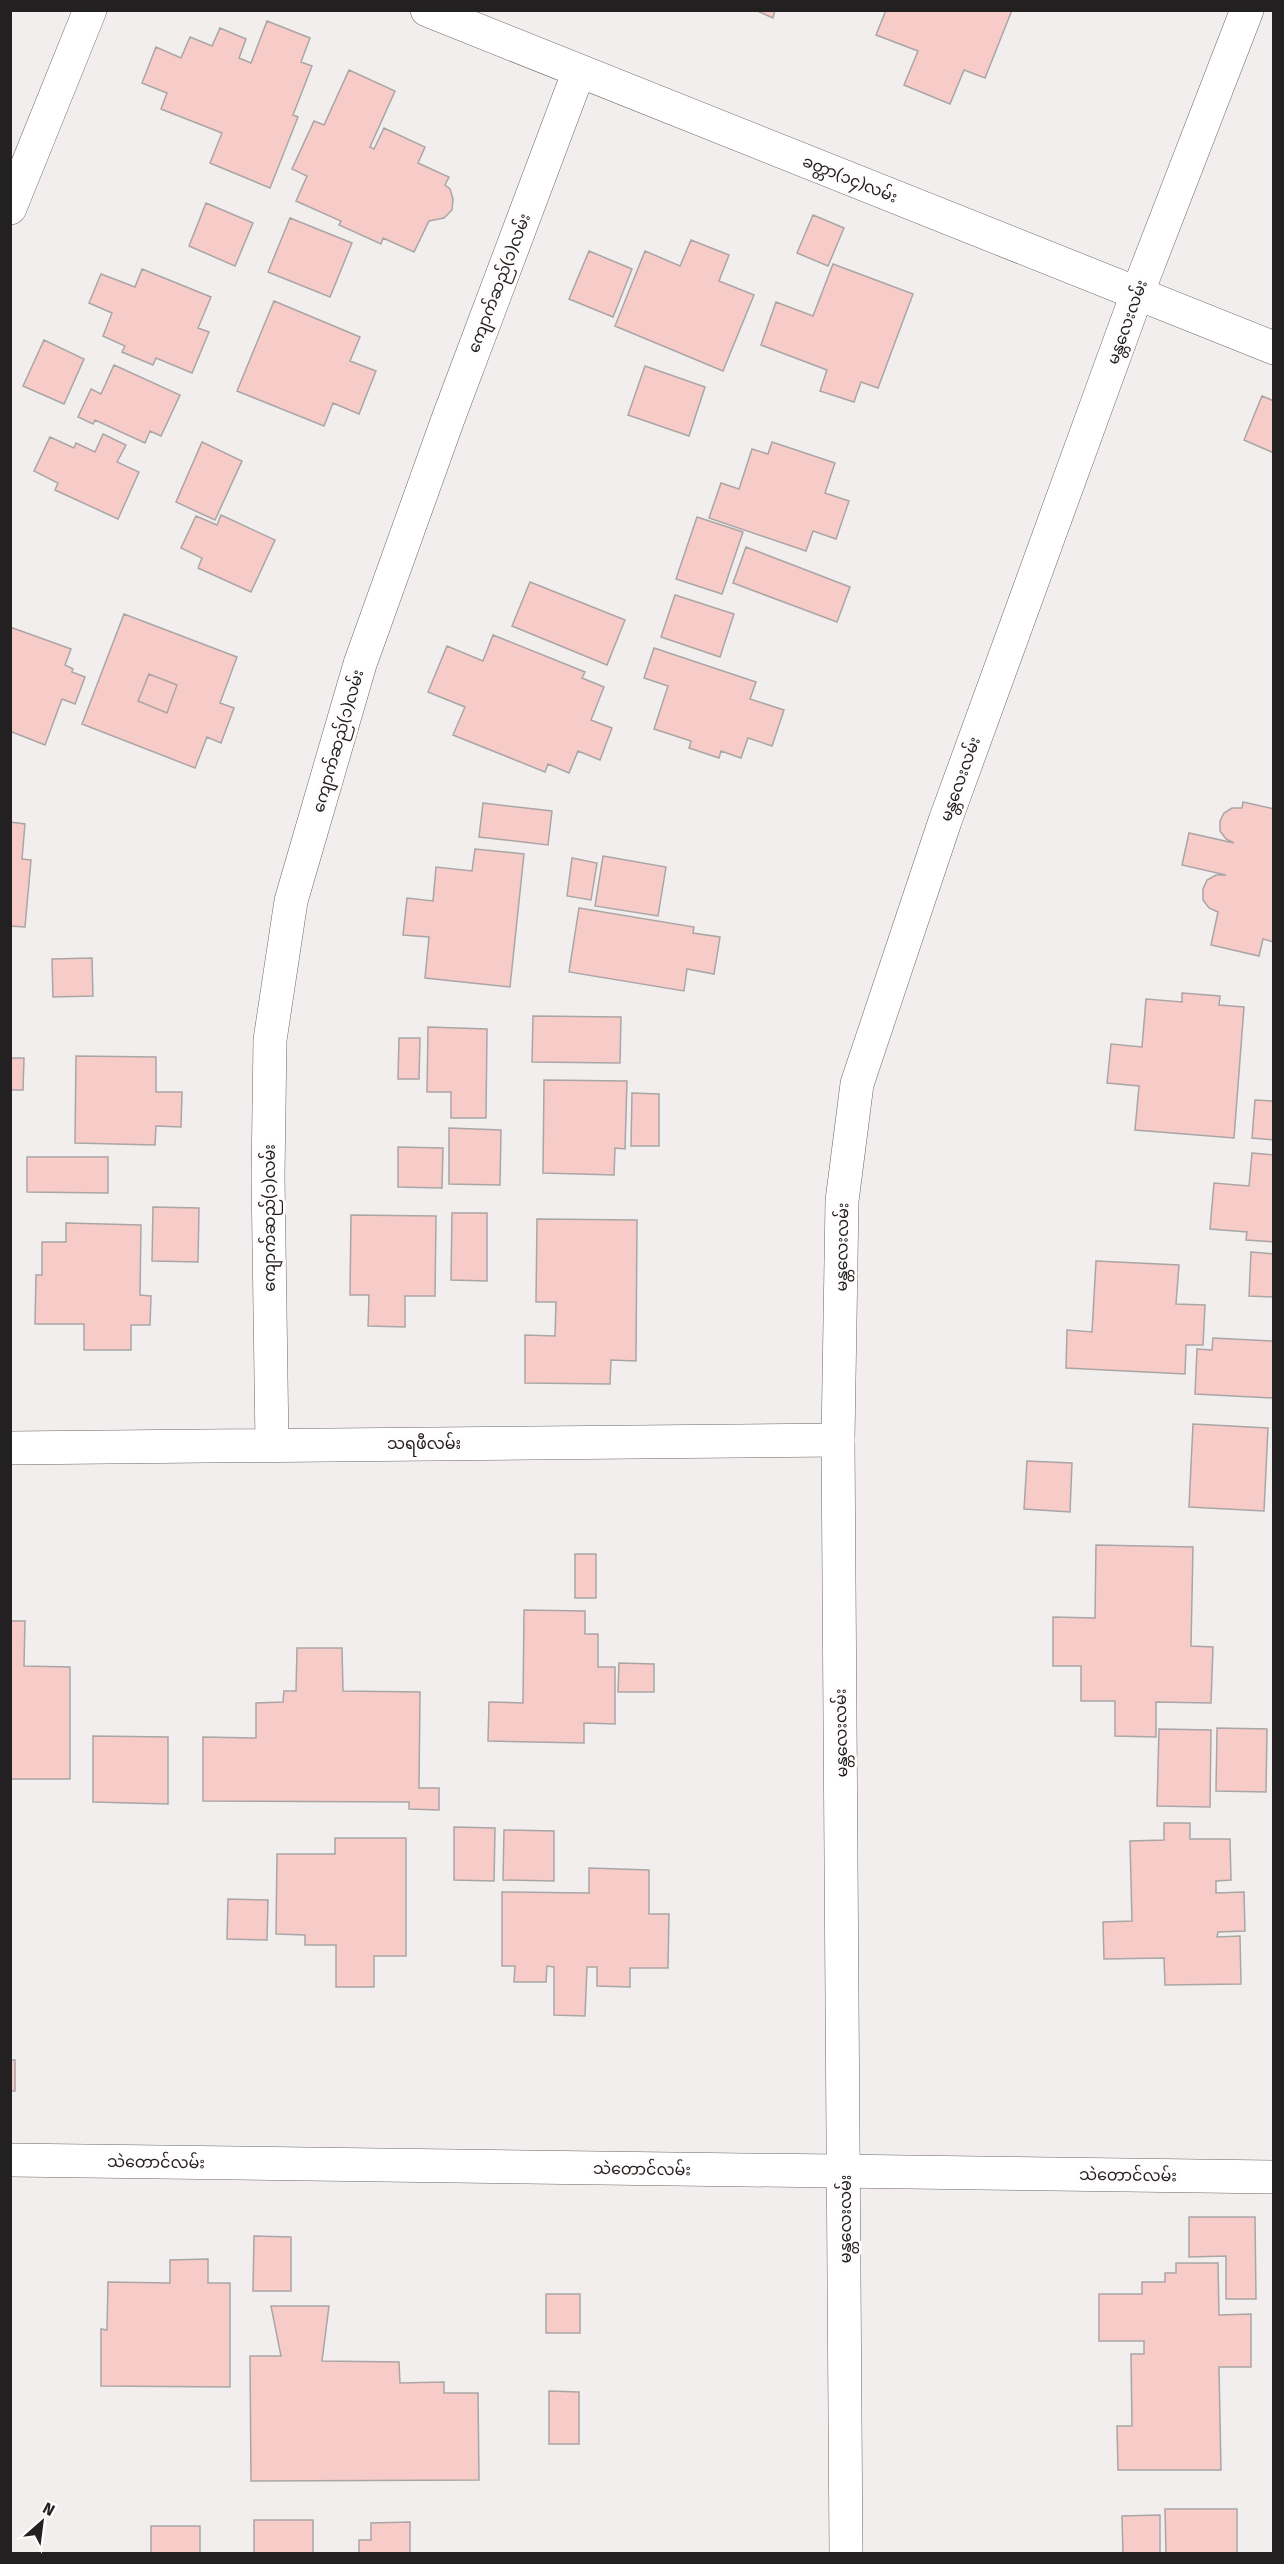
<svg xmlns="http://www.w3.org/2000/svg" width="1284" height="2564" viewBox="0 0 1284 2564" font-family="'Fira Sans','Noto Sans Myanmar',sans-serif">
	<rect width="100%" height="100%" fill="#f3eeee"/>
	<path fill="#f7cbc8" stroke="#aaa6a6" stroke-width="1.5" fill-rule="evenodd" d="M755 10H775L773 18Z
		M886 10H1012L985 78 964 70 950 104 904 85 918 51 876 35Z
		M267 21 310 38 301 62 312 66 293 115 298 117 270 188 210 163 222 133 161 109 167 93 142 83 156 47 181 58 190 37 212 46 220 28 246 39 239 58 251 63Z
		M349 70 395 91 370 147 374 149 384 128 425 147 418 163 449 177 445 185 450 189 453 199 452 210 444 218 429 221 414 252 383 238 381 244 339 225 341 221 296 201 307 176 292 169 314 121 324 125Z
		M206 203 253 223 235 266 189 246Z
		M813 215 844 228 828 266 797 253Z
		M290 218 352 243 330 297 268 272Z
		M691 240 729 255 719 281 754 295 723 371 615 326 645 251 680 266Z
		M589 251 632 269 613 317 569 299Z
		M833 264 913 294 878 388 861 382 854 402 820 391 827 370 761 345 776 302 813 316Z
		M142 269 211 297 198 328 209 332 192 373 156 358 153 365 122 352 125 346 103 336 112 313 89 303 101 274 135 287Z
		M274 301 360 337 350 361 376 371 359 414 333 403 324 426 237 391Z
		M44 340 84 359 64 404 23 386Z
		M114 365 180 395 161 436 150 431 145 443 95 420 93 424 78 417 91 389 101 394Z
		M645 366 705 387 689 436 628 415Z
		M1262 396 1274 401V453L1244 440Z
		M103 434 126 445 117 462 139 472 118 519 55 490 58 483 34 471 50 437 74 448 76 443 95 452Z
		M202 442 242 461 215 520 176 502Z
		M772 442 835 463 825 493 849 501 836 539 813 531 806 551 709 518 721 483 739 489 752 449 768 454Z
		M221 515 275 540 251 592 198 568 202 558 181 548 196 516 217 525Z
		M697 517 743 532 722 594 676 579Z
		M746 547 850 587 837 622 733 583Z
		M530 582 625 620 607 665 512 626Z
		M675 595 734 614 720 657 661 637Z
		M124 614 237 657 220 703 234 708 221 743 207 737 195 768 82 724ZM149 674 177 685 167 713 138 701Z
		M10 627 71 649 65 665 73 669 72 672 85 677 75 704 62 699 45 745 12 732 10 736Z
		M493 635 585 672 582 678 604 687 591 720 612 728 600 760 578 751 569 773 548 764 545 772 453 735 465 707 428 692 447 646 483 661Z
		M654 648 756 682 750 699 784 710 772 746 748 738 741 758 721 751 719 758 689 748 691 741 654 729 668 686 644 678Z
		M149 674 177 685 167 713 138 701Z
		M1243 802 1274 809V942L1263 939 1259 956 1211 945 1218 912 1209 908 1203 900V889L1207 880 1216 875H1226L1182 865 1189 833 1234 843 1226 839 1220 831V821L1224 813 1232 808H1242Z
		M483 803 552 811 548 845 479 837Z
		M10 822 25 824 22 859 31 860 25 927 10 926Z
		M475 849 524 854 510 987 425 978 429 937 403 935 407 898 433 901 436 867 472 871Z
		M603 856 666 867 658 916 595 906Z
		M572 858 597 863 591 900 567 896Z
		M579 908 694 927 693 933 720 937 714 974 687 969 684 991 569 972Z
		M92 958 93 996 53 997 52 959Z
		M1182 993 1220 996 1219 1005 1244 1007 1234 1138 1135 1130 1139 1086 1107 1083 1111 1044 1142 1047 1146 999 1182 1002Z
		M533 1016 621 1017 620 1063 532 1062Z
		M428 1027 487 1029 486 1118H451V1092H427Z
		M399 1038H420L419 1079H398Z
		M76 1056 156 1057V1092H182L181 1127 156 1126 155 1145 75 1143Z
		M10 1058H24L23 1090H10Z
		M544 1080 627 1081 625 1149 615 1148 614 1175 543 1173Z
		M632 1093 659 1094V1146H631Z
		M1255 1100 1274 1101V1140L1252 1138Z
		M449 1128 501 1130 500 1185 449 1184Z
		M398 1147 443 1148 442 1188 398 1187Z
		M1252 1153 1274 1155V1242L1246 1240 1247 1232 1210 1229 1214 1183 1249 1186Z
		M27 1157H108V1193L27 1192Z
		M153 1207 199 1208 198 1262 152 1261Z
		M452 1213H487V1281L451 1280Z
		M351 1215 436 1216 435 1296H405V1327L368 1326 369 1295H350Z
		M537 1219 637 1220 636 1361 611 1360 610 1384 525 1383V1335L555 1336 556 1302H536Z
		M66 1223 141 1225 140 1295 151 1296 150 1325H131V1350H84V1324H35L36 1275H42V1242H66Z
		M1251 1252 1274 1254V1297L1249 1296Z
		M1096 1261 1179 1265 1176 1304 1205 1305 1203 1345H1186L1185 1374 1066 1368 1067 1330 1092 1332Z
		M1213 1338 1274 1341V1398L1195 1394 1197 1349 1212 1350Z
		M1193 1424 1268 1428 1264 1511 1189 1507Z
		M1027 1461 1072 1463 1070 1512 1024 1509Z
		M1096 1545 1193 1547 1191 1646 1213 1647 1211 1703 1156 1702V1737L1115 1736V1701H1081V1666H1053V1617L1095 1618Z
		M575 1554H596V1598H575Z
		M524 1610 585 1611V1634H598V1667H615V1724L584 1723V1743L488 1741 489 1702 523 1703Z
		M10 1621H25L24 1666 70 1667V1779H10Z
		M297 1648H342L343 1691 420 1692 419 1788H439V1810L409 1809V1802L203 1801V1737L256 1738V1703L283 1702 284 1691H296Z
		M619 1663 654 1664V1692H618Z
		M1217 1728 1267 1729 1266 1792 1216 1791Z
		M1159 1729 1211 1730 1210 1807 1157 1806Z
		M93 1736 168 1737V1804L93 1802Z
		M1164 1823H1190V1839H1230L1231 1880 1216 1881V1893L1244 1892 1245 1931 1218 1932 1217 1937 1240 1936 1241 1984 1165 1985 1164 1958 1104 1959 1103 1922 1132 1921 1130 1841 1164 1840Z
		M454 1827 495 1828 494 1881 454 1880Z
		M504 1830 554 1831V1881L503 1880Z
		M335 1838H406V1956H374V1987H336V1945H305V1935L276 1934 277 1854H335Z
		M589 1868 649 1870V1914H669L668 1968H630V1987L597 1986V1967H587L585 2016 554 2015V1967L547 1966 546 1982H514L515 1966H502V1892L589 1893Z
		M228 1899 268 1900 267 1940 227 1939Z
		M10 2060H15V2091H10Z
		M1189 2217H1255L1256 2299H1226V2256L1189 2257Z
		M254 2236 291 2237V2291H253Z
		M208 2259V2283H230V2387L101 2386V2329L107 2330 108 2282 170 2283V2260Z
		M1176 2263H1218L1219 2315 1251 2314V2367H1219L1221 2470H1118L1117 2426H1132L1131 2354H1144V2341H1099V2294H1142V2282H1165V2273H1176Z
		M546 2294H580V2333H546Z
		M271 2306H329L322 2361 399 2362 400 2383 444 2382V2393H478L479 2480 251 2481 250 2356H281Z
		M549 2391 579 2392V2444H549Z
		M1165 2509H1237V2554H1166Z
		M1160 2515V2554H1123L1122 2516Z
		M254 2520H313V2554H254Z
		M410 2522V2554H359V2540H371V2523Z
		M151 2526H200V2554H151Z"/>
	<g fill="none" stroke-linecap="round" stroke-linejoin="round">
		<defs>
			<path id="minor" d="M427 10 1274 348
				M10 208 90 10
				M272 1444 268 1176 270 1040 291 901 360 664 448 419 579 71
				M10 1448 838 1440
				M10 2160 1274 2177"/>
			<path id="major" d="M846 2554 838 1440 842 1201 857 1084 945 821 1137 294 1247 10"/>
		</defs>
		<use href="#minor" stroke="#6c6868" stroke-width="34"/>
		<use href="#major" stroke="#6c6868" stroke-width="34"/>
		<use href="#minor" stroke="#fff" stroke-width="33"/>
		<use href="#major" stroke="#fff" stroke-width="33"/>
	</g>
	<g text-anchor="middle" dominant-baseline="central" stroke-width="6" stroke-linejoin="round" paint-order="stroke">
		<g font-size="16" fill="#222020" stroke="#fffcfc">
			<text transform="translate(850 179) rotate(22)">ခတ္တာ(၁၄)လမ်း</text>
			<text transform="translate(499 283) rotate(-69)">ကျောက်ဆည်(၁)လမ်း</text>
			<text transform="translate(1127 322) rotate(-70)">မန္တလေးလမ်း</text>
			<text transform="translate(338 741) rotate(-74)">ကျောက်ဆည်(၁)လမ်း</text>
			<text transform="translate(960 779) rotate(-70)">မန္တလေးလမ်း</text>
			<text transform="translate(269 1218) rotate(-90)">ကျောက်ဆည်(၁)လမ်း</text>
			<text transform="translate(842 1247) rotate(-89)">မန္တလေးလမ်း</text>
			<text x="424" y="1443">သရဖီလမ်း</text>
			<text transform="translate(841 1733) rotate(-91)">မန္တလေးလမ်း</text>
			<text transform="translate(156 2162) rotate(1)">သဲတောင်လမ်း</text>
			<text transform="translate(642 2169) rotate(1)">သဲတောင်လမ်း</text>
			<text transform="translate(1128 2175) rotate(1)">သဲတောင်လမ်း</text>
			<text transform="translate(845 2219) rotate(-90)">မန္တလေးလမ်း</text>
		</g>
	</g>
	<rect width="1284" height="2564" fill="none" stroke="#222020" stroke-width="24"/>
	<g transform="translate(42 2522) rotate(28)" stroke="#fffcfc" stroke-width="4.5" paint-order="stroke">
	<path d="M0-4.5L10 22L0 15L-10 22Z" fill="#222020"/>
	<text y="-9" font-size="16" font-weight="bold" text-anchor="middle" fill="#222020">N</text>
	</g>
</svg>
